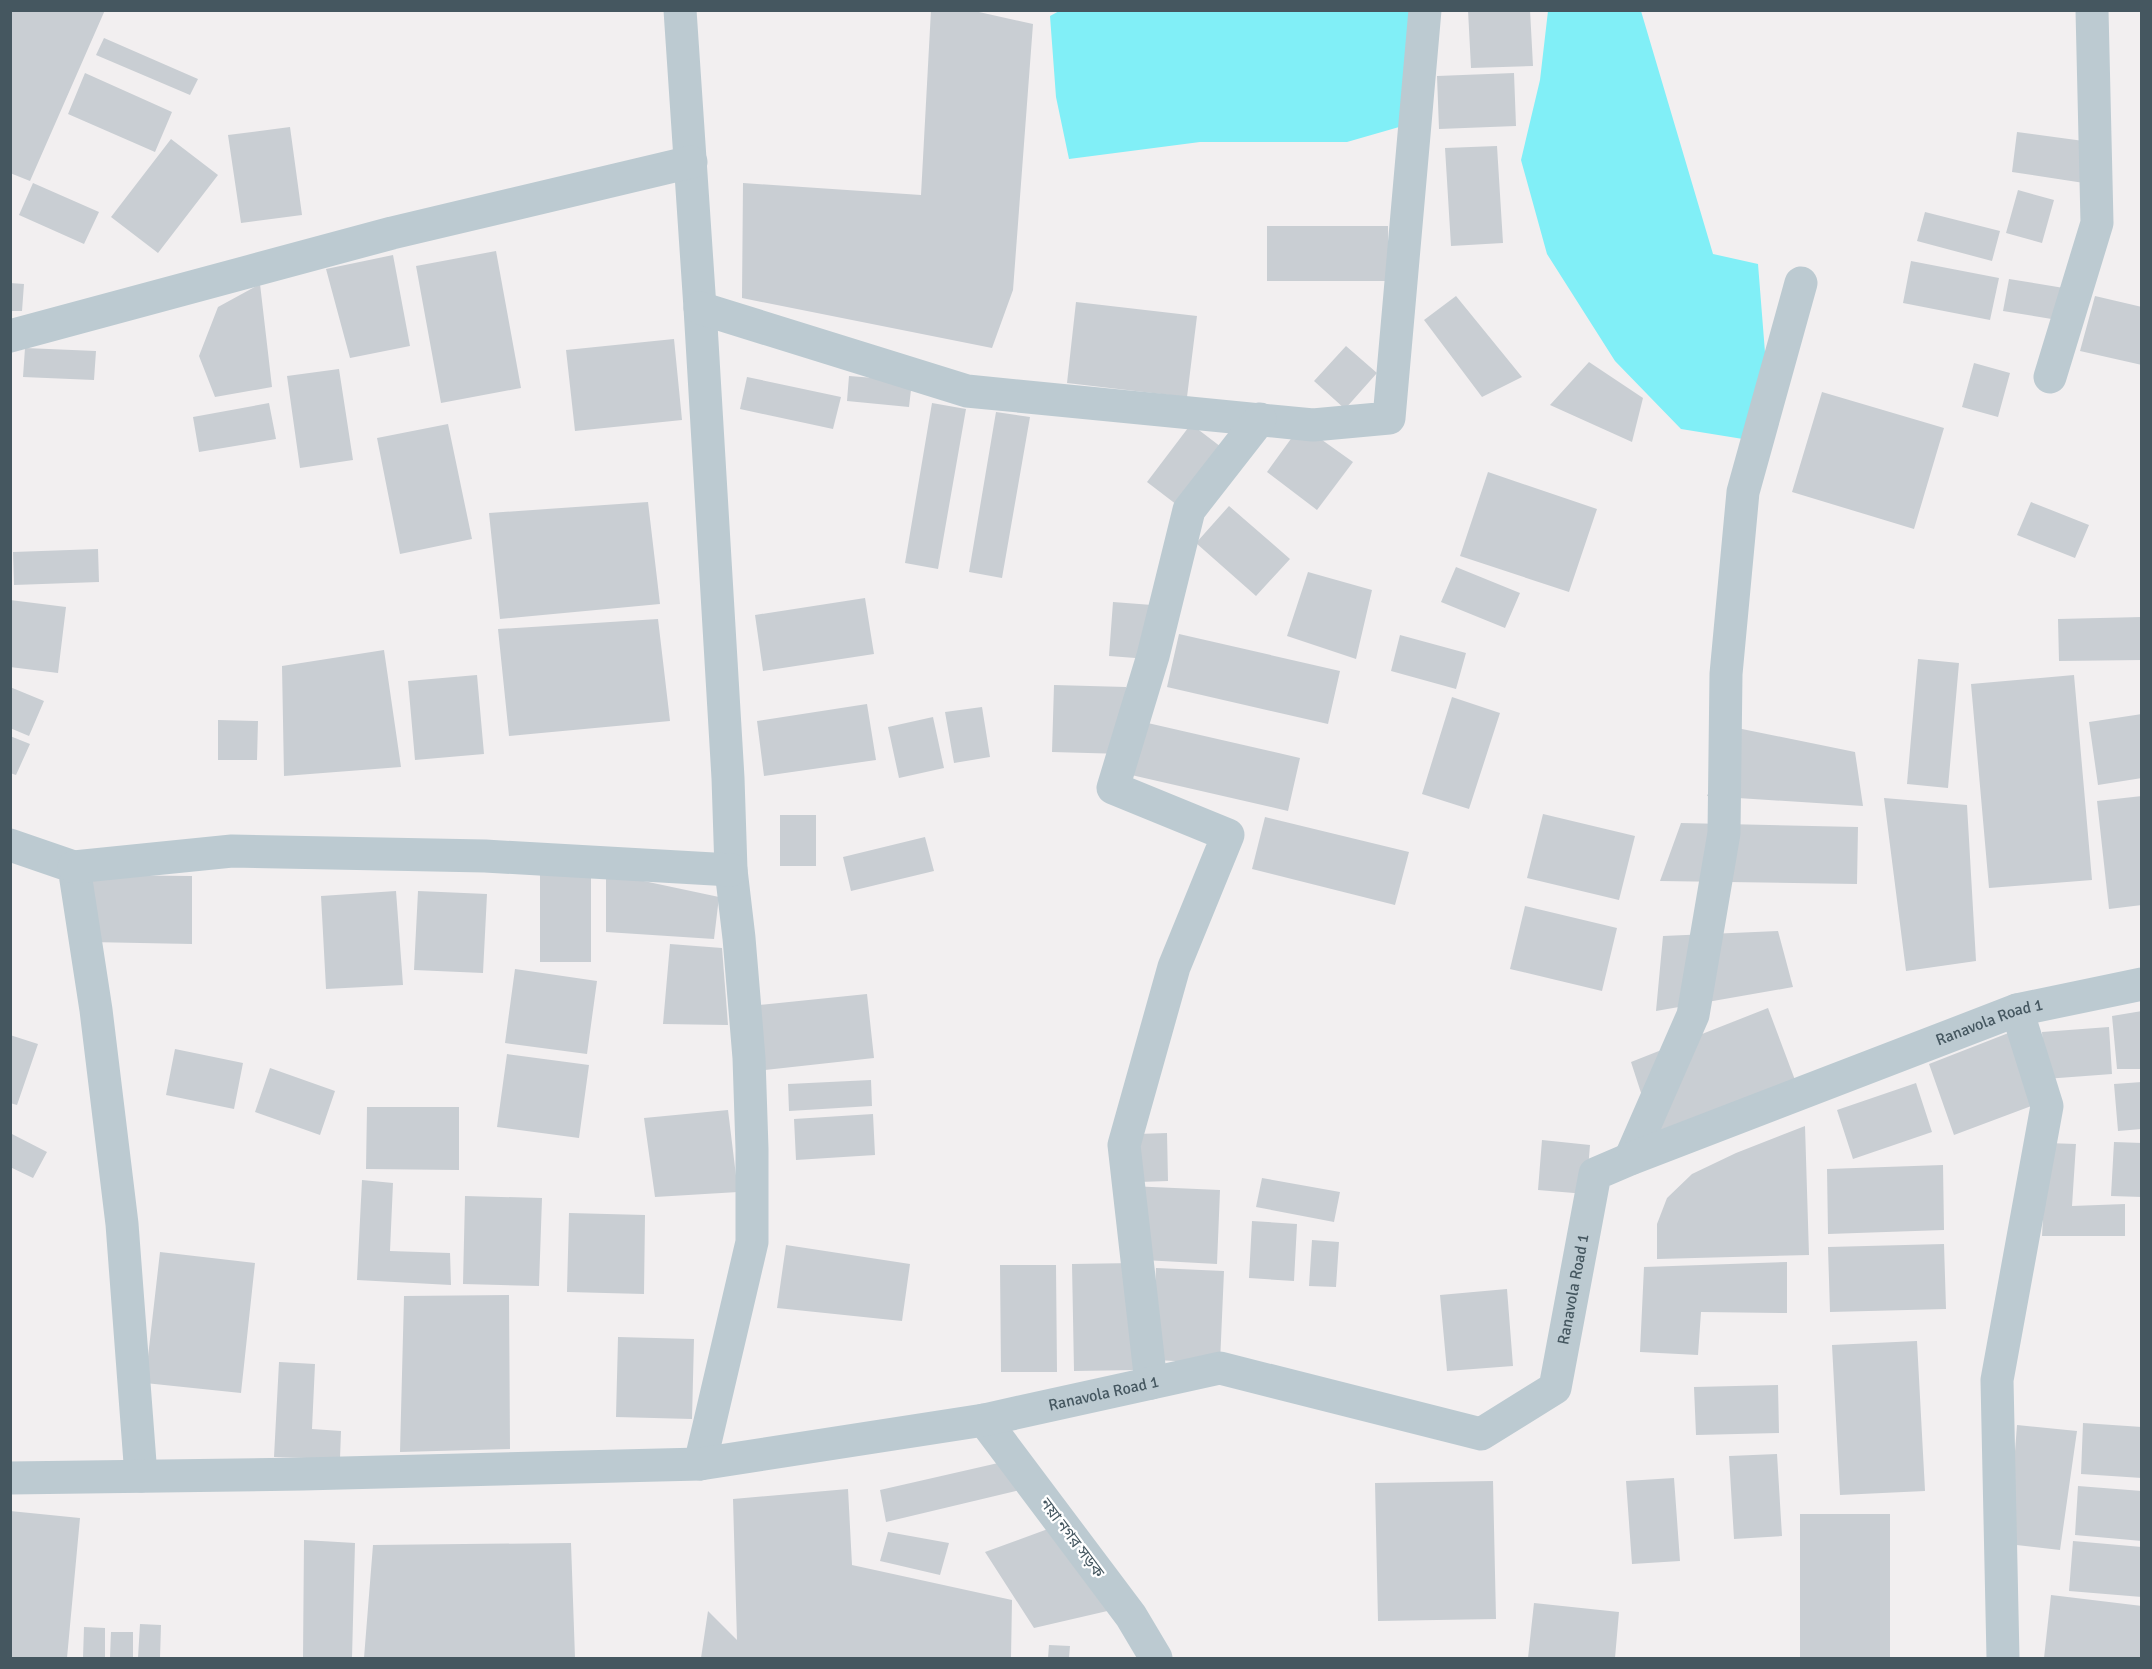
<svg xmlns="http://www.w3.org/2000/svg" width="2152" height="1669" viewBox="0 0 2152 1669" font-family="Signika,'Noto Sans Bengali',sans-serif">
	<rect width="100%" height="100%" fill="#f2eff0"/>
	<path fill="#81eff7" d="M1061 10 1413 11V123L1347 142H1200L1069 159 1056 97 1050 16Z
		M1548 11H1641L1713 254 1758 264 1766 365 1743 439 1681 429 1615 361 1547 254 1521 160 1540 80Z"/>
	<path fill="#c9ced3" d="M10 10H105L30 181 10 173Z
		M931 10H970L1033 24 1013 290 992 348 742 298 743 183 921 195Z
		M1468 10H1530L1533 66 1471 68Z
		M104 38 198 79 190 95 96 55Z
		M85 73 172 112 155 152 68 114Z
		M1514 73 1516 126 1439 129 1437 76Z
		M290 127 302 215 241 223 228 135Z
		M2017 132 2091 142 2084 183 2012 172Z
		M171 139 218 175 158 253 111 217Z
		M1497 146 1503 243 1451 246 1445 148Z
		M33 183 99 212 84 244 19 215Z
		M2018 190 2054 200 2042 243 2006 233Z
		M1925 212 2000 231 1992 261 1917 241Z
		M1267 226H1388V281H1267Z
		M496 251 521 388 441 403 416 266Z
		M393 255 410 346 350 358 326 269Z
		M1911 261 1999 278 1990 320 1903 303Z
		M2009 279 2076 290 2070 322 2003 311Z
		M10 283 24 284 22 311H10Z
		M260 284 272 387 215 397 199 356 218 307Z
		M1456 296 1522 377 1482 397 1424 320Z
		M2095 296 2142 307V365L2080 351Z
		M1076 302 1197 316 1187 397 1067 383Z
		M674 339 682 420 575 431 566 350Z
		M1346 346 1377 373 1345 409 1314 381Z
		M25 348 96 351 94 380 23 377Z
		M1589 362 1643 398 1632 442 1550 405Z
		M1974 363 2010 373 1998 417 1962 407Z
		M339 369 353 460 300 468 287 376Z
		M849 376 912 381 909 407 847 401Z
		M747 377 841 397 833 429 740 409Z
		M1822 392 1944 428 1914 529 1792 492Z
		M269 403 276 439 199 452 193 417Z
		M932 403 966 409 938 569 905 563Z
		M996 412 1030 417 1002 578 969 572Z
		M448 424 472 539 400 554 377 438Z
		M1191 424 1225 450 1181 508 1147 482Z
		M1301 425 1353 462 1317 510 1267 472Z
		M1488 472 1597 509 1569 592 1460 556Z
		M648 502 660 604 500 619 489 513Z
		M2031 502 2089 525 2075 558 2017 535Z
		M1229 506 1290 559 1256 596 1196 543Z
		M98 549 99 582 14 585 13 552Z
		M1456 567 1520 593 1505 628 1441 602Z
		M1308 572 1372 590 1356 659 1287 636Z
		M865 598 874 654 763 671 755 615Z
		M10 600 66 607 58 673 10 667Z
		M1113 602 1165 606 1162 660 1109 656Z
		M2142 617V660L2059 661 2058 619Z
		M658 619 670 721 509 736 498 629Z
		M1179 634 1340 671 1328 724 1167 687Z
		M1400 635 1466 653 1456 689 1391 671Z
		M384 650 401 767 284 776 282 666Z
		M1918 659 1959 663 1948 788 1907 784Z
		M477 675 484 754 415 760 408 681Z
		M2074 675 2092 880 1989 888 1971 684Z
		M1054 685 1126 687 1124 754 1052 752Z
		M10 687 44 701 29 736 10 728Z
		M1452 697 1500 713 1469 809 1422 794Z
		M867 704 876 760 764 776 757 721Z
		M982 707 990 757 954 763 945 712Z
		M2142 714V778L2098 785 2089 722Z
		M933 717 944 768 899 778 888 727Z
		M218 720 258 721 257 760H218Z
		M1139 721 1300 758 1288 811 1127 774Z
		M1737 728 1855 752 1863 806 1707 796Z
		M10 736 30 744 16 775 10 773Z
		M2142 796V905L2109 909 2097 801Z
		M1884 798 1967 805 1976 961 1906 971Z
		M1543 814 1635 836 1619 900 1527 878Z
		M780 815H816V866H780Z
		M1265 817 1409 852 1395 905 1252 869Z
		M1681 823 1858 827 1857 884 1660 881Z
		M925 837 934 871 851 891 843 857Z
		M540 873H591V962H540Z
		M606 873 719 897 714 939 606 932Z
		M90 875 192 876V944L89 942Z
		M396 891 403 985 326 989 321 896Z
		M418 891 487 894 483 973 414 970Z
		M1525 906 1617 928 1602 991 1510 969Z
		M1778 931 1793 987 1656 1011 1663 936Z
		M670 944 722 948 728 1025 663 1024Z
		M515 969 597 981 587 1054 505 1043Z
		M867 994 874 1058 765 1070 759 1005Z
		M1768 1008 1795 1080 1655 1136 1631 1062Z
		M2142 1011V1069H2117L2112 1016Z
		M2109 1027 2112 1074 2045 1079 2042 1032Z
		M2011 1032 2037 1104 1954 1135 1929 1064Z
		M10 1035 38 1044 17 1105 10 1103Z
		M175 1049 243 1063 234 1109 166 1095Z
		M507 1054 589 1065 579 1138 497 1127Z
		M270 1068 335 1091 320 1135 255 1112Z
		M871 1080 872 1106 789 1111 788 1084Z
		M2142 1082V1129L2118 1131 2114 1084Z
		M1916 1083 1932 1132 1853 1159 1837 1110Z
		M367 1107H459V1170L366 1169Z
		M728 1110 738 1192 655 1197 644 1118Z
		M873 1114 875 1155 796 1160 794 1119Z
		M1805 1126 1809 1255 1657 1259V1224L1667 1198 1692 1174 1736 1153Z
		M10 1133 47 1152 33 1178 10 1167Z
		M1167 1133 1168 1181 1139 1182 1138 1134Z
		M1542 1140 1590 1145 1586 1194 1538 1190Z
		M2114 1142 2142 1143V1197L2111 1196Z
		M2047 1143 2076 1144 2072 1206 2125 1204V1236H2042Z
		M1943 1165 1944 1230 1828 1234 1827 1169Z
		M1262 1178 1340 1192 1334 1222 1256 1207Z
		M362 1180 393 1183 390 1251 450 1253 451 1285 357 1280Z
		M1129 1186 1220 1190 1217 1264 1125 1259Z
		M465 1196 542 1198 539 1286 463 1284Z
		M569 1213 645 1215 644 1294 567 1292Z
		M1252 1221 1297 1224 1294 1281 1249 1278Z
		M1312 1240 1339 1242 1336 1287 1309 1286Z
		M1944 1244 1946 1309 1830 1312 1828 1247Z
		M786 1245 910 1264 902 1321 777 1308Z
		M160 1252 255 1263 241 1393 145 1383Z
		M1787 1262V1313L1701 1312 1698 1355 1640 1352 1644 1267Z
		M1134 1263 1136 1370 1074 1371 1072 1264Z
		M1000 1265H1056L1057 1372H1001Z
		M1156 1268 1224 1271 1220 1363 1153 1360Z
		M1507 1289 1513 1366 1447 1371 1440 1295Z
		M509 1295 510 1449 400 1452 404 1296Z
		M618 1337 694 1339 692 1419 616 1417Z
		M1917 1341 1925 1491 1840 1495 1832 1345Z
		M279 1362 315 1364 312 1429 341 1431 340 1459 274 1457Z
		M1778 1385 1779 1433 1696 1435 1694 1387Z
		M2083 1423 2142 1427V1478L2081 1474Z
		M2017 1425 2077 1431 2060 1550 2008 1544Z
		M1777 1454 1782 1536 1734 1539 1729 1456Z
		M1007 1461 1029 1488 886 1522 880 1490Z
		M1674 1478 1680 1561 1632 1564 1626 1481Z
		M1493 1481 1496 1619 1378 1621 1375 1483Z
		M2078 1486 2142 1491V1541L2075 1535Z
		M848 1489 852 1565 1012 1600 1011 1658H701L708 1611 737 1640 733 1499Z
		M10 1511 80 1518 67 1658H10Z
		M1800 1514H1890V1658H1800Z
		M1056 1526 1116 1609 1034 1628 985 1552Z
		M888 1532 949 1543 940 1575 880 1561Z
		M304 1540 355 1543 352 1658H303Z
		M2073 1541 2142 1547V1597L2069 1591Z
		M571 1543 575 1658H364L373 1545Z
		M2051 1595 2142 1606V1658H2044Z
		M1534 1603 1619 1612 1615 1658H1528Z
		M140 1624 161 1625 160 1658H138Z
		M84 1627 105 1628V1658H83Z
		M111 1632H133V1658H110Z
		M1049 1645 1070 1646 1069 1658H1048Z"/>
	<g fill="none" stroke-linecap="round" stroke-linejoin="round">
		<g stroke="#bccad1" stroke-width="33">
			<path d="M680 10 700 308 728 778 731 870 739 938 749 1058 752 1149V1242L700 1464"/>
			<path d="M700 308 967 391 1313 425 1389 418 1425 10"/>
			<path d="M10 336 392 233 691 162"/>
			<path d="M2050 377 2097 223 2092 10"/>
			<path d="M10 845 74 867 96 1010 122 1224 141 1476"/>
			<path d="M74 867 232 851 485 856 731 870"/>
			<path d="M1630 1159 1693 1015 1724 833 1726 674 1743 492 1801 283"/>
			<path d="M1151 1383 1124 1145 1174 967 1228 835 1113 788 1153 656 1189 510 1260 419"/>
			<path d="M984 1420 1131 1616 1156 1658"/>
			<path id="s1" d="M10 1478 303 1474 700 1464 984 1420 1220 1368 1481 1434 1555 1388 1595 1174 1630 1159 2017 1010 2142 984"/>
			<path d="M2003 1658 1997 1380 2047 1106 2017 1010"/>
		</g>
	</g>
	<g text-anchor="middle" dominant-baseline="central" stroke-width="4.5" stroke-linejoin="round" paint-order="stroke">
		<g font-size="16" fill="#455760" stroke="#fff">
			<text stroke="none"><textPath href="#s1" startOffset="2216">Ranavola Road 1</textPath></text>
			<text stroke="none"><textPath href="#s1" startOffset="1676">Ranavola Road 1</textPath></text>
			<text stroke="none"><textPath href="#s1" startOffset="1100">Ranavola Road 1</textPath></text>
			<text transform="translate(1072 1538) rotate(53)">নয়া নগর সড়ক</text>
		</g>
	</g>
	<rect width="2152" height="1669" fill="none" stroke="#455760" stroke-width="24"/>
</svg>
